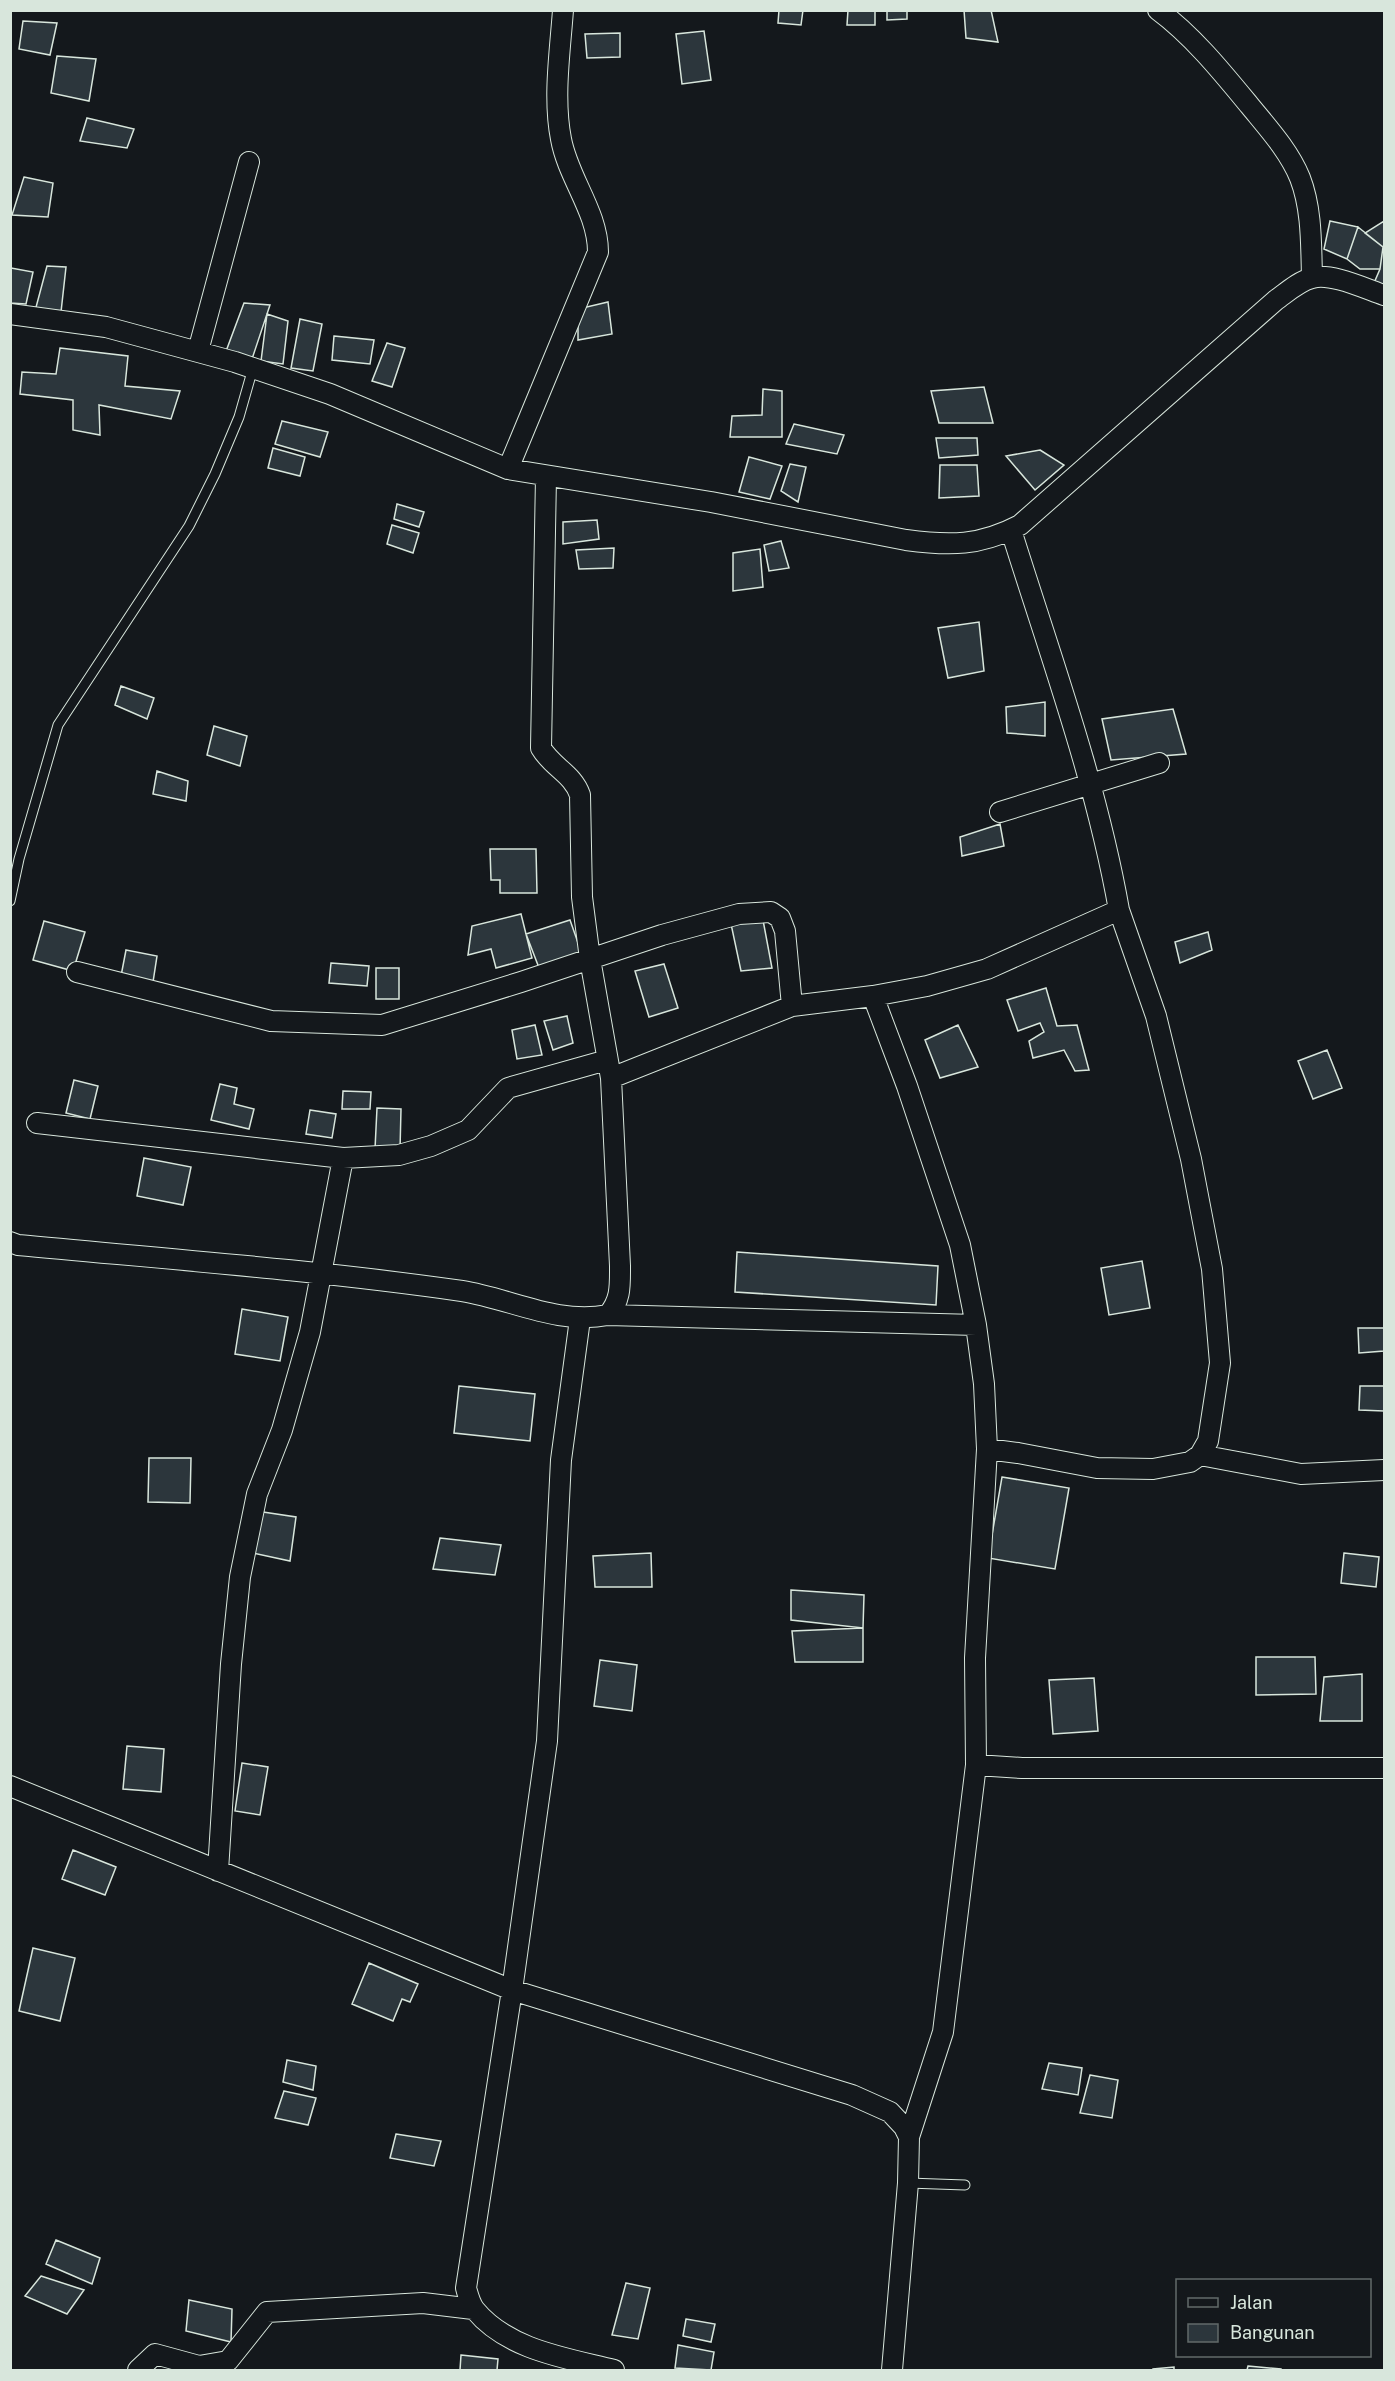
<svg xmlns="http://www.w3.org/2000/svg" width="1395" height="2381" viewBox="0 0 1395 2381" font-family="'Public Sans',sans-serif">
	<rect width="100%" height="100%" fill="#14181c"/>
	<path fill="#2c363c" stroke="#d8e6dc" stroke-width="1.5" d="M779 10H803L801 25 778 23Z
		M848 10H875V25H847Z
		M887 10H907V19L887 20Z
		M964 10H991L998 42 966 38Z
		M23 21 57 23 50 55 19 49Z
		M704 31 711 80 682 84 676 34Z
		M620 33V57L587 58 585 34Z
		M57 56 96 59 89 101 51 93Z
		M87 118 134 129 127 148 80 141Z
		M24 177 53 183 48 217 12 215Z
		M1330 221 1358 227 1347 259 1324 249Z
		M1384 221V247H1383L1365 233Z
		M1358 227 1383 247 1380 269H1360L1347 259Z
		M1383 247 1384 248V286L1374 283 1380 269Z
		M47 266 66 267 61 312 35 311Z
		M11 268 33 272 26 304 10 303Z
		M608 302 612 334 578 340V309Z
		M244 303 270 305 252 359 225 354Z
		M267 314 288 321 283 364 261 361Z
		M300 319 322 324 313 371 291 368Z
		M334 336 374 340 370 364 332 360Z
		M387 343 405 348 392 387 372 381Z
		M60 348 128 356 125 386 180 391 171 419 99 405 100 435 73 430V400L20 394 22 372 56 374Z
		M984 387 993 423H939L931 391Z
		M763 389 782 391V437H730L732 416 762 415Z
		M282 421 328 432 320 457 275 444Z
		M794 424 844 435 837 454 786 444Z
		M936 438H977L978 455 939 458Z
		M273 448 305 457 300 476 268 468Z
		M1040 450 1064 465 1035 490 1006 456Z
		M749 457 782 466 770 499 739 492Z
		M790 464 806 467 798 502 781 491Z
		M940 465H977L979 496 939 498Z
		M397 504 424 512 419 527 394 519Z
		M597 520 599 539 563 544V522Z
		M392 525 419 533 413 553 387 544Z
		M781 541 789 568 769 571 764 545Z
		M614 548 613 568 579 569 576 550Z
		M760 549 763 587 733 591V553Z
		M979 622 984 671 948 678 938 628Z
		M121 686 154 698 147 719 115 705Z
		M1045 702V736L1007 733 1006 707Z
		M1173 709 1186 754 1111 760 1102 719Z
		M214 726 247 736 240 766 207 755Z
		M157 771 188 781 186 801 153 794Z
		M1000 824 1004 846 962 856 960 837Z
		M490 849H536L537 893H500V880H491Z
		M521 914 532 958 496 968 491 949 468 955 472 926Z
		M570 920 583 957 541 973 526 934Z
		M763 920 772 968 741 971 731 924Z
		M44 921 85 932 73 971 33 960Z
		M1208 932 1212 950 1180 963 1175 942Z
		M126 950 157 956 153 982 121 976Z
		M331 963 369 966 367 986 329 983Z
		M664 964 678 1008 649 1017 635 971Z
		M376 968H399V999H376Z
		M1046 988 1057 1026 1077 1025 1089 1070 1075 1071 1064 1050 1033 1058 1029 1041 1044 1032 1040 1023 1018 1031 1007 1000Z
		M567 1016 573 1043 553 1050 544 1021Z
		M535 1025 542 1055 517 1059 512 1030Z
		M958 1025 978 1067 940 1078 925 1040Z
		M1327 1050 1342 1088 1313 1099 1298 1061Z
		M74 1080 98 1086 90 1119 66 1113Z
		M220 1084 237 1088 234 1104 254 1109 249 1129 211 1120Z
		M343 1091 371 1092 370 1109H342Z
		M377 1108 401 1109 400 1150 375 1149Z
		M310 1110 336 1114 332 1138 306 1134Z
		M144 1158 191 1167 183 1205 137 1196Z
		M737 1252 938 1266 936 1305 735 1292Z
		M1142 1261 1150 1308 1109 1315 1101 1268Z
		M242 1309 288 1317 280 1361 235 1354Z
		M1358 1328H1384V1351L1359 1353Z
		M459 1386 535 1394 530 1441 454 1433Z
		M1360 1386H1384V1411L1359 1410Z
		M149 1458H191L190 1503 148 1502Z
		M1002 1477 1069 1488 1055 1569 988 1558Z
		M263 1512 296 1517 290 1561 253 1553Z
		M440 1538 501 1545 495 1575 433 1569Z
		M651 1553 652 1587H595L593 1556Z
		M1344 1553 1379 1557 1376 1587 1341 1583Z
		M791 1590 864 1595 863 1628 791 1620Z
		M863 1628V1662H795L792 1631Z
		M1256 1657H1315L1316 1694 1256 1695Z
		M600 1660 637 1665 632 1711 594 1706Z
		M1362 1674V1721H1320L1324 1677Z
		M1094 1678 1098 1731 1053 1734 1049 1680Z
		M127 1746 164 1749 161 1792 123 1789Z
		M242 1763 268 1767 260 1815 235 1811Z
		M73 1850 116 1867 105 1895 62 1879Z
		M33 1948 75 1958 60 2021 19 2011Z
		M369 1963 418 1984 410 2002 402 1999 393 2021 352 2004Z
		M287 2060 316 2066 313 2090 283 2082Z
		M1049 2063 1082 2068 1078 2095 1042 2089Z
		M1090 2075 1118 2080 1112 2118 1080 2113Z
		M284 2091 316 2098 308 2125 275 2118Z
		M396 2134 441 2141 434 2166 390 2158Z
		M56 2240 100 2258 92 2284 46 2264Z
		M41 2276 84 2290 67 2314 25 2296Z
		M626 2283 650 2288 638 2339 612 2335Z
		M189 2300 232 2309 231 2342 186 2331Z
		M686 2319 715 2324 711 2342 683 2336Z
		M678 2345 714 2352 711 2370 675 2368Z
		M461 2355 498 2359 497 2370H460Z
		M1248 2366 1281 2369V2370H1247Z
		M1174 2367V2370H1153V2369Z"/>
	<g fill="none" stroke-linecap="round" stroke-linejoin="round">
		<defs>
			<path id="service" d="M10 901 19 859 58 725 189 526 215 474 239 417 253 368
				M908 2183 965 2185"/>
			<path id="minor" d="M1158 10C1193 36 1222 72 1250 106 1268 128 1289 151 1300 178 1312 209 1311 244 1312 277
				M10 314 106 327 235 362 330 394 508 469 711 502 906 540C950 546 980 546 1020 525L1276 300C1286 293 1299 281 1312 278 1330 272 1366 289 1384 295
				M198 351 249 162
				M508 469 598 252C598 212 568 178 561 139 553 98 560 52 563 10
				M1000 812 1159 763
				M77 972 271 1021 382 1025 521 982 662 935 739 914 771 912 780 918 785 931 792 1006
				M873 996 907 1086 960 1245 976 1325 984 1384 987 1449 1018 1453 1097 1468 1153 1469 1190 1462 1200 1455 1208 1441 1220 1363 1212 1269 1191 1159 1156 1016 1119 910
				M611 1078 792 1006 873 996 927 986 987 969 1119 910C1096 780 1050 655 1011 530
				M37 1123 343 1158 399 1155 431 1146 468 1130 508 1088 607 1060
				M10 1242 18 1245C167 1259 315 1270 462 1291 512 1299 557 1325 608 1315 621 1300 620 1286 620 1266L611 1078 590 959 582 897 580 795C573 774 552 767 541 748L546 477
				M608 1315 976 1325
				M580 1319 561 1460 547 1741 512 1990 852 2095 890 2112 904 2127 909 2137 908 2183 892 2370
				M987 1449 975 1658 976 1765 1022 1768H1384
				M1200 1455 1301 1474 1384 1470
				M10 1786 512 1990 466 2288C468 2295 470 2304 475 2310 508 2350 566 2358 614 2370
				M218 1871 231 1664 240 1577 257 1494 282 1430 310 1332 343 1158
				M909 2137 943 2032 976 1765
				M138 2370 155 2354 199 2366 228 2361 267 2312 423 2303 473 2309"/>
		</defs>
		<use href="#service" stroke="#d8e6dc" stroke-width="11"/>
		<use href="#minor" stroke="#d8e6dc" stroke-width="22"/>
		<use href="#service" stroke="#14181c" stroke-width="9"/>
		<use href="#minor" stroke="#14181c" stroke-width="20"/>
	</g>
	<rect width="1395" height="2381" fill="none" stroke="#d8e6dc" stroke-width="24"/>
	<rect x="1176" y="2279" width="195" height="78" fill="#14181c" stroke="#626a69" stroke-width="1.5"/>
	<rect x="1188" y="2298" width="30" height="9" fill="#14181c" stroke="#626a69" stroke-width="1.5"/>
	<text x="1230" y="2309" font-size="18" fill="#d8e6dc">Jalan</text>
	<rect x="1188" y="2324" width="30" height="18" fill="#2c363c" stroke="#626a69" stroke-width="1.5"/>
	<text x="1230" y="2339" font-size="18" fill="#d8e6dc">Bangunan</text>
</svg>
